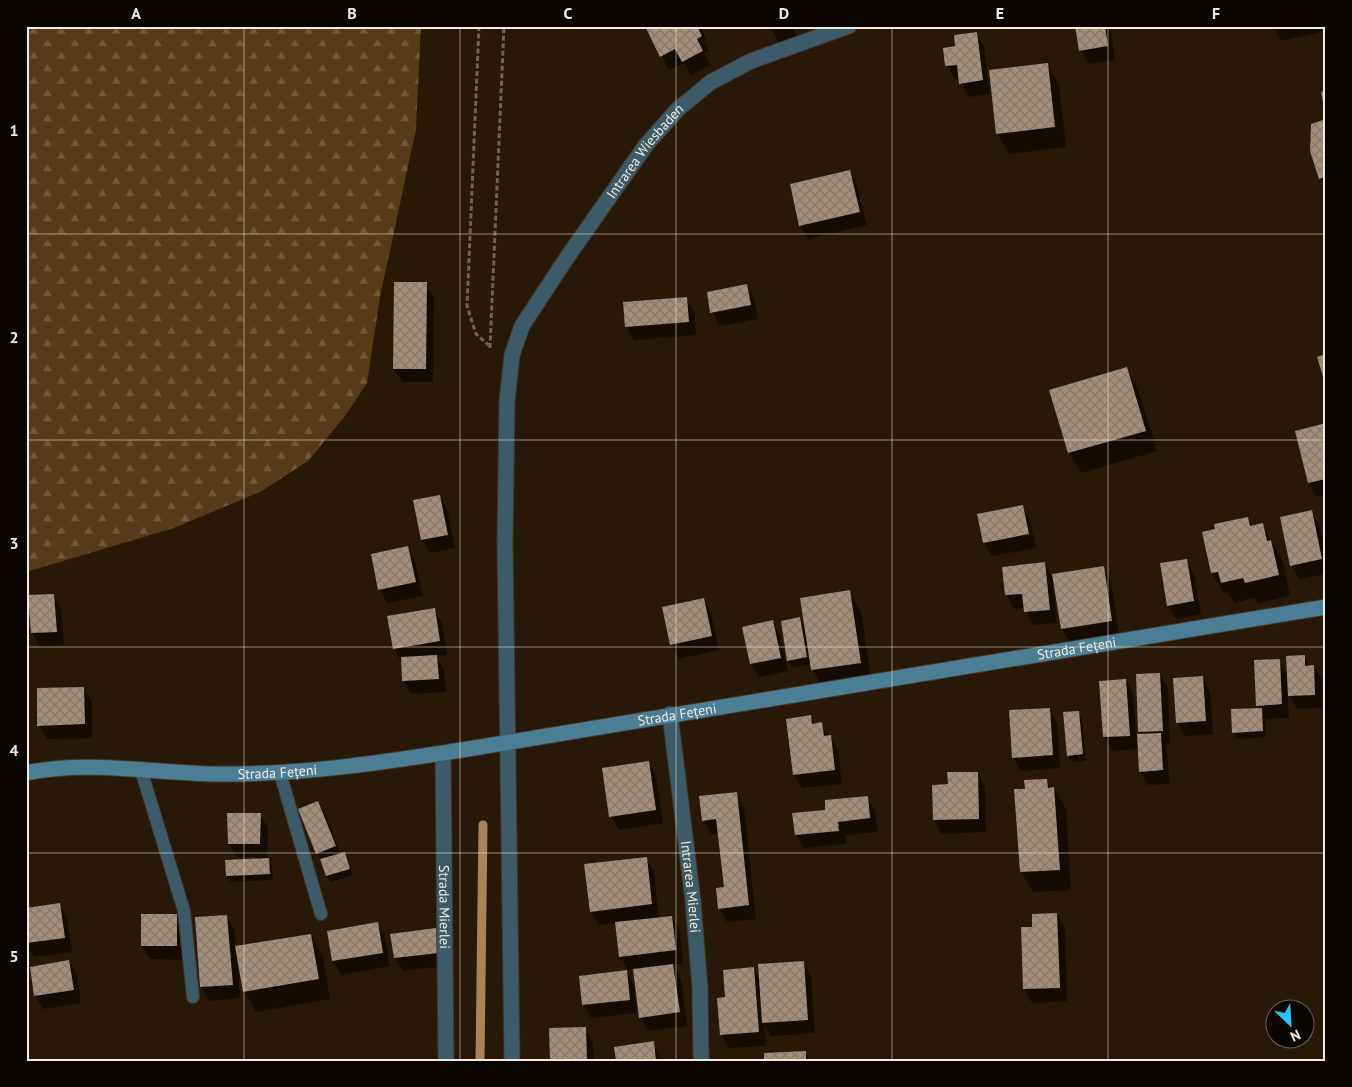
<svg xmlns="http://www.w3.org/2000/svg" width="1352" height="1087" viewBox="0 0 1352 1087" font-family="'PT Sans',sans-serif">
	<defs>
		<pattern id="forest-firs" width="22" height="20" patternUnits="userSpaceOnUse" patternTransform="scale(1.25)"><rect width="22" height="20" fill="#573b19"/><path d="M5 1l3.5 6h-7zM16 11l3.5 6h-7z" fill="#70583a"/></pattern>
		<pattern id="building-cross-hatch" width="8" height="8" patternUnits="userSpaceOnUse" patternTransform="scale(1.25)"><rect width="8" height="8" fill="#a28e7a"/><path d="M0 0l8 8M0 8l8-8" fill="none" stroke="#88786a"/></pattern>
	</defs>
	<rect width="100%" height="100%" fill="#271807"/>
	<path fill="url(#forest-firs)" d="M26 26H421L416 129 380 297 367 383 345 416 308 461 262 491 174 528 26 572Z"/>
	<path fill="#0007" d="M646 26H700L706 39 704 41 709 51 704 53 710 65 691 75 684 63 669 70Z
		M764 26H793L797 38 779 43 771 29 767 30Z
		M1077 26H1110L1115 60 1088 64 1081 50Z
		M1273 26H1320L1322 32 1281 41Z
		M976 33 984 47 990 94 968 97 960 79H955L947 65 957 47Z
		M1047 65 1059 85 1066 147 1009 154 997 133Z
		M1326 120V189L1311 151Z
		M850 172 857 185 867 225 808 239 800 225Z
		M426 283 434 297 433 382H402L394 368Z
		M746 286 754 299 758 319 720 326 712 312Z
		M686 299 694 312 696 335 634 340 626 326Z
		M1127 369 1138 389 1157 451 1081 473 1069 453 1051 391Z
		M1326 424V495L1317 497 1309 483 1297 432Z
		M440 496 447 510 455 548 430 553 422 539Z
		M1022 506 1030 520 1036 548 992 556 984 543Z
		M1311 511 1319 525 1326 556V574L1299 579 1291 565Z
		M1248 518 1252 526 1262 524 1274 545 1283 562 1290 596 1258 603 1255 598 1234 603 1228 592 1224 593 1212 573Z
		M407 547 415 561 423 596 387 603 380 590 372 555Z
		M1186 560 1194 574 1201 614 1176 619 1168 605Z
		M1045 564 1054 581 1103 567 1111 581 1119 634 1070 642 1062 629 1055 585H1053L1057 623 1033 625 1025 608 1014 609 1006 595 1003 568Z
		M849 592 861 612 872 683 824 690 813 670 812 664 792 667 788 660 800 619 807 631Z
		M53 595 61 609 64 645 40 647 32 633Z
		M704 599 711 613 719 650 679 659 671 645 663 608Z
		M434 610 442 623 447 655 436 656 444 670 446 692 411 694 404 681 402 663 394 648Z
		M772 621 780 635 788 671 759 677 751 663Z
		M1304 656 1310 667 1314 666 1322 680V708L1297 709 1288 694 1289 718 1265 719 1266 737 1237 739 1233 732 1260 709 1258 705 1279 660 1288 676Z
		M1160 674 1168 688 1170 744H1166L1170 784 1148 785 1140 771 1139 749 1112 751 1104 737 1126 680 1133 694 1136 735H1141L1139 731Z
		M1202 677 1210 691 1213 734 1185 736 1177 722Z
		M84 688 92 702V738L47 739 39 725Z
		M1049 709 1057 723 1060 768 1021 771 1013 757Z
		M1078 712 1082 718 1086 761 1072 762 1068 755Z
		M810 717 815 725 821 724 838 750 842 784 802 788 794 775Z
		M648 762 656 776 663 823 619 830 611 816Z
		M978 773 985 787 986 832 942 834 934 820 933 786H949Z
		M1046 780 1051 788H1054L1066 809 1071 890 1033 892 1021 872 1016 791 1026 790Z
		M736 794 744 807 756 919 727 922 719 908 725 888 719 833 711 834 703 820Z
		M867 797 875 811 878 832 845 835 846 844 804 848 796 835 827 811Z
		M318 802 326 816 341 854 344 853 348 860 353 875 331 882 327 876 300 809Z
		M260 814 268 828 267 859 272 866 273 880 231 882 227 876 257 860V857H237L229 844Z
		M646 858 654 872 659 918 672 917 680 931 683 964 673 965 681 979 687 1026 648 1031 641 1017 635 969 628 970 620 956 617 923 599 925 591 911Z
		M59 905 67 918 72 952 34 957 26 944V909Z
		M1057 914 1065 928 1067 1001 1032 1003 1024 989 1034 928Z
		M177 916 185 929 184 960 150 959 142 946Z
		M226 916 234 930 236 947 311 935 323 956 330 999 256 1012 244 991 238 958H237L240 998 209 1001 201 987Z
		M377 924 385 937 390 966 341 975 333 961 328 932Z
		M435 929 443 943 446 966 403 971 395 958Z
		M69 961 77 975 81 1003 43 1009 35 996Z
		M803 962 811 976 815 1033 771 1036 764 1024 766 1046 729 1048 721 1034 726 999 754 969 761 981Z
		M626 972 634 985 637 1013 591 1018 583 1004Z
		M585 1029 593 1042 594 1061H551Z
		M653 1043 662 1061H618Z
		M805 1052 810 1061H766Z"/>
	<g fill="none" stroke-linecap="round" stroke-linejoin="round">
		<path stroke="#a98456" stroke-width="9" d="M480 1061 483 825"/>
	</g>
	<path fill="url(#building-cross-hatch)" d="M645 26H697L702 36 697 39 703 51 682 62 675 49 660 57Z
		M1075 26H1105L1108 46 1079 51Z
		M977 32 983 80 959 84 957 65 945 66 943 48 955 46 954 35Z
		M1048 63 1055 127 996 134 989 70Z
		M1326 90V111H1325L1321 92Z
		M1326 119V177L1319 179 1310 151 1311 124Z
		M850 170 860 212 799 226 790 184Z
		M394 282H427L426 369H393Z
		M747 284 751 305 710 313 707 292Z
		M687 297 689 322 625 327 623 302Z
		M1326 354V383H1325L1317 357Z
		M1127 367 1146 431 1068 453 1049 390Z
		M1326 423V479L1308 483 1295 431Z
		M440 495 448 535 421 540 413 500Z
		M1023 505 1029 534 983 543 977 514Z
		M1312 510 1322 559 1290 566 1280 517Z
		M1248 517 1250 526 1263 523 1267 541 1271 540 1279 575 1245 583 1243 578 1221 583 1218 572 1211 573 1202 532 1215 529 1214 524Z
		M408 546 416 582 378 590 371 554Z
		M1187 559 1194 601 1167 606 1160 563Z
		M1045 562 1050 610 1024 612 1022 594 1005 595 1002 567Z
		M1104 566 1112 621 1061 629 1052 574Z
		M850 590 861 663 811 670 800 598Z
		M54 594 57 632 31 633 28 595Z
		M704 598 712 636 670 645 662 607Z
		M435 608 440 641 393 649 387 616Z
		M800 617 807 657 787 661 781 621Z
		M773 620 781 658 750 664 742 627Z
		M437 655 439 679 402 681 401 657Z
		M1305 655V666L1314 665 1315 695 1288 696 1286 656Z
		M1280 659 1282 704 1256 706 1254 660Z
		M1160 673 1163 731 1138 732 1136 674Z
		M1203 676 1206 721 1176 723 1173 678Z
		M1126 679 1130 736 1103 737 1099 681Z
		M84 687 85 724 37 726V688Z
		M1050 708 1053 755 1012 758 1009 710Z
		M1262 708 1263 731 1232 733 1231 709Z
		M1079 711 1083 754 1067 756 1063 712Z
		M811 715 812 724 822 722 824 736 831 735 835 770 793 775 786 719Z
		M1161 733 1163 770 1139 772 1137 734Z
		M649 761 656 810 609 817 602 768Z
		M947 772H978L979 819 933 820 932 785 948 784Z
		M1047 779 1048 788 1054 787 1060 870 1020 872 1014 789H1025L1024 780Z
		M737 792 749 905 718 909 716 888 724 887 716 819 702 821 699 796Z
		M868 796 870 818 838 822 839 831 795 835 792 813 825 810V800Z
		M318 801 336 846 316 854 298 809Z
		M227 813H261L260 844H228Z
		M345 852 350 869 326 876 320 859Z
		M647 857 652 904 590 912 584 864Z
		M269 858 270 874 226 876 225 860Z
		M60 903 65 938 26 943V908Z
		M1057 913 1060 988 1023 989 1021 927H1032V914Z
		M141 914H177V946H141Z
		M227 915 233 985 200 987 195 917Z
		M672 916 676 950 619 957 615 922Z
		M378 922 383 953 332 961 327 931Z
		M436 928 439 953 394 958 390 934Z
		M311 934 319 979 243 992 235 946Z
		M69 960 74 990 34 996 30 967Z
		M804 961 808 1020 762 1023 758 964Z
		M673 964 680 1012 639 1018 633 969Z
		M754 967 759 1032 720 1035 717 998 725 997 723 970Z
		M627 970 630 1000 582 1005 579 976Z
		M586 1027 587 1061H550L549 1028Z
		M654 1041 656 1061H616L614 1047Z
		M806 1051V1061H764V1053Z"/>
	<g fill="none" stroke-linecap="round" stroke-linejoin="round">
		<defs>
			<path id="lane" d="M141 770 184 911 193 997
				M280 773 321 914"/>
			<g id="street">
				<path id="s1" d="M670 714 693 901 700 988 701 1061"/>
				<path id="s2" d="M443 753 446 1061"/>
				<path id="s3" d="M512 1061 505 543 507 401 512 355 522 326 566 259 646 145 678 109 711 82 751 61 849 26"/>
			</g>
			<g id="secondary">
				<path id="s4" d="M26 773C87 760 154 773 216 774 303 775 388 762 474 748L1326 607"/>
			</g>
		</defs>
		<use href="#lane" stroke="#443525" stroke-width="14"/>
		<use href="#street" stroke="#443525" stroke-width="17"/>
		<use href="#secondary" stroke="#443525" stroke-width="17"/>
		<path stroke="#706253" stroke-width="3" stroke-dasharray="5 2.5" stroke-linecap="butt" d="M479 26 467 306 476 334 491 347
			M490 348 504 26"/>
		<use href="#lane" stroke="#3b5b68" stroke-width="12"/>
		<use href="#street" stroke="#3b5b68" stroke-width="15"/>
		<use href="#secondary" stroke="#497e94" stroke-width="15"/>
	</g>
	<path fill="none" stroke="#f5eadf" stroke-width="1" stroke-opacity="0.55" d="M244 26V1061M460 26V1061M676 26V1061M892 26V1061M1108 26V1061M26 234H1326M26 440H1326M26 647H1326M26 853H1326"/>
	<g text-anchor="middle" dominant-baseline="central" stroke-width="5" stroke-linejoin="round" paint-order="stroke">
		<g font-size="14" fill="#f5eadf" stroke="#0b0502">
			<text stroke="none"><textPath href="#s3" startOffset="951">Intrarea Wiesbaden</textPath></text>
			<text stroke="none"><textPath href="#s4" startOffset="1061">Strada Fețeni</textPath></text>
			<text stroke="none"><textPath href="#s4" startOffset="656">Strada Fețeni</textPath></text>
			<text stroke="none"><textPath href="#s4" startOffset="252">Strada Fețeni</textPath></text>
			<text stroke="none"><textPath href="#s1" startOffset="174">Intrarea Mierlei</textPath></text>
			<text stroke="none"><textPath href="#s2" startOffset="154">Strada Mierlei</textPath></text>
		</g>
	</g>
	<rect width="1352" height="1087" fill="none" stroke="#0b0502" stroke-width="55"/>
	<g transform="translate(1290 1024) rotate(155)"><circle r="24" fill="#0b0502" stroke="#69615a"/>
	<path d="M0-4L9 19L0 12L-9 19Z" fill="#25c9fe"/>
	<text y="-8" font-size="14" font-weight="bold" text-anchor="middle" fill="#f5eadf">N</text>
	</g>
	<rect x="28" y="28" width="1296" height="1032" fill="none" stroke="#f5eadf" stroke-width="2"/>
	<g font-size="16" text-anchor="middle" font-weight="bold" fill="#f5eadf">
		<text x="136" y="19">A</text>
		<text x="352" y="19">B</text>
		<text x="568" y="19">C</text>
		<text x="784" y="19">D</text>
		<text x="1000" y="19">E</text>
		<text x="1216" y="19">F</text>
		<text x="14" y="136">1</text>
		<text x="14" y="343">2</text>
		<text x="14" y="549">3</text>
		<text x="14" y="756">4</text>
		<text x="14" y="962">5</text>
	</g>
</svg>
